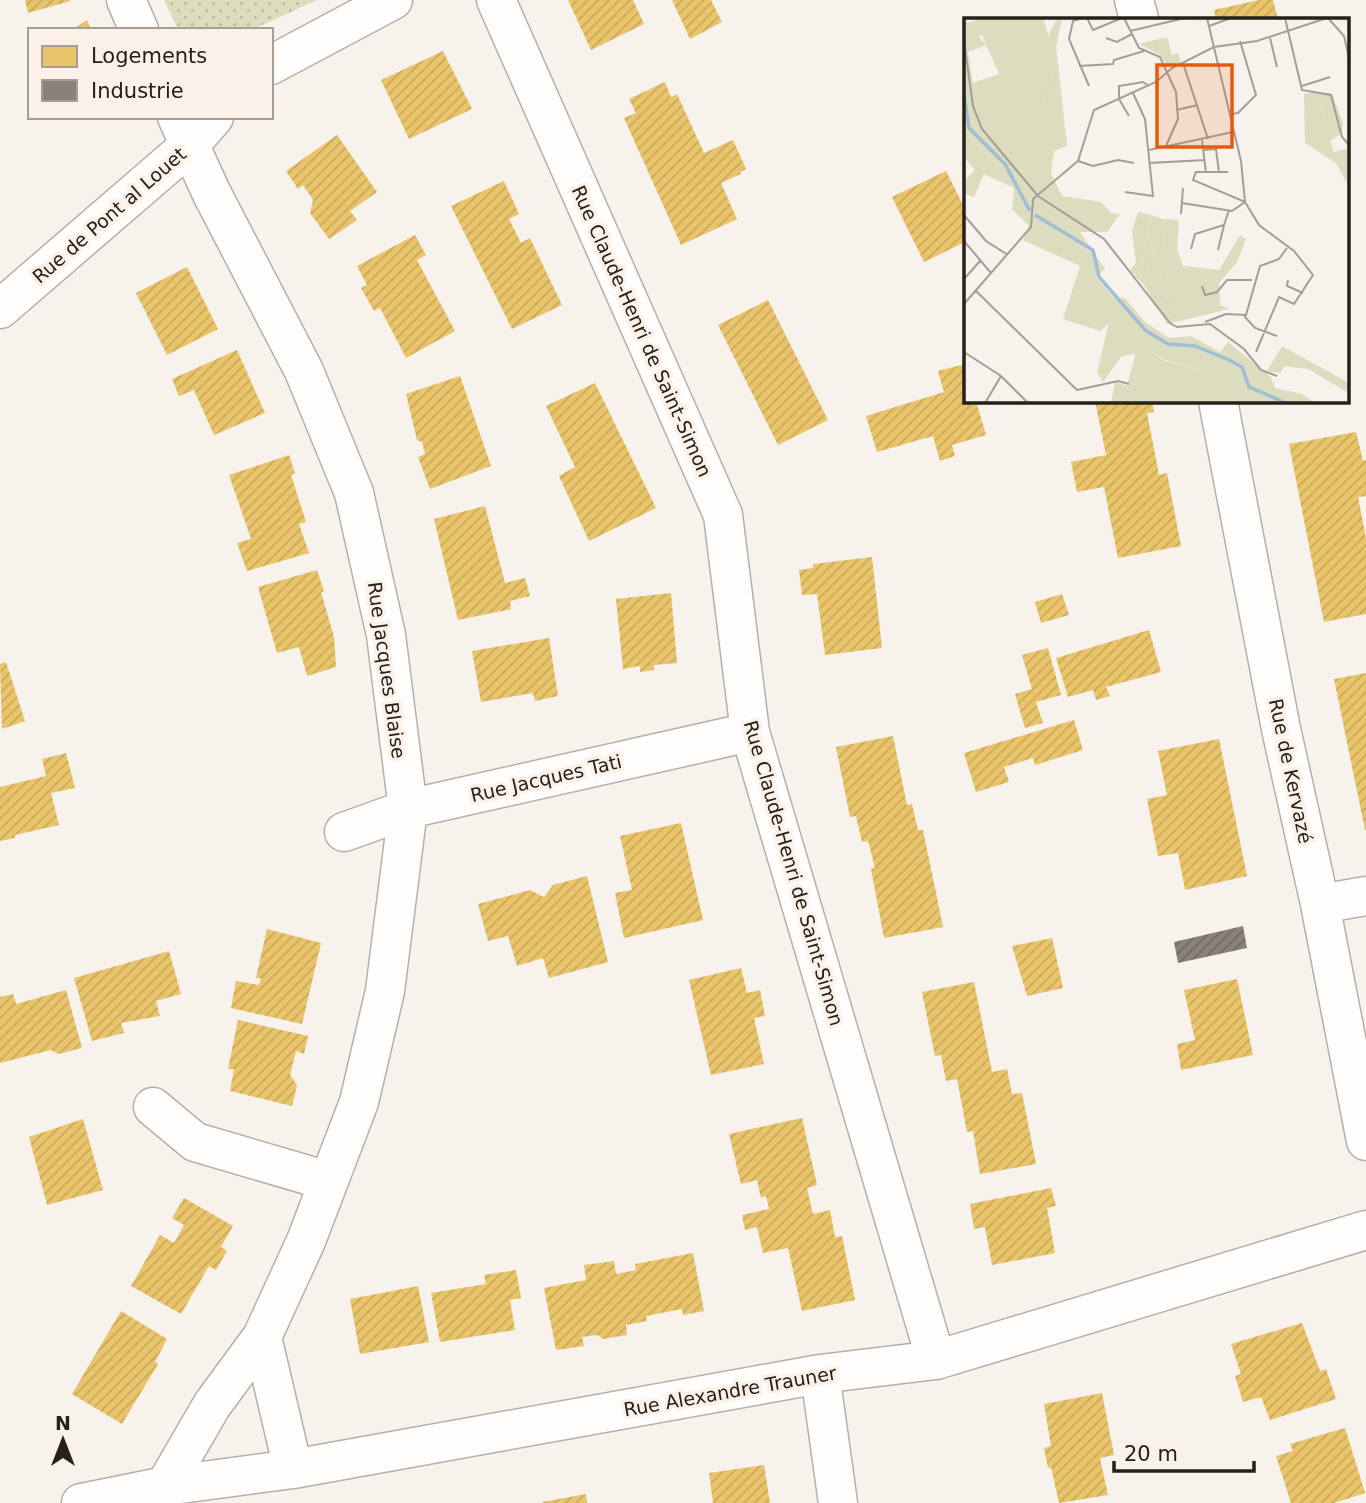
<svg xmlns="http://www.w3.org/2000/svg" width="1366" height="1503" viewBox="0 0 1366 1503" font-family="'DejaVu Sans',sans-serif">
	<defs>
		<pattern id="grass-dots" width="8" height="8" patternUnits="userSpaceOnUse" patternTransform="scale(1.75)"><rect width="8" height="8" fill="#dcdcbe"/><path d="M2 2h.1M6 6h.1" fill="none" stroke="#bdbca3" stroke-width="1.8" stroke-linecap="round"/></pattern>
		<pattern id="homes-hatch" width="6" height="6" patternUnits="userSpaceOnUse" patternTransform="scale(1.75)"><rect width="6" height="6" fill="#e9c46a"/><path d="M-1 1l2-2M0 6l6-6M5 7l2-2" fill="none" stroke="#c8a85b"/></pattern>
		<pattern id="industry-hatch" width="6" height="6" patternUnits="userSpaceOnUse" patternTransform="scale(1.75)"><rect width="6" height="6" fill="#8a817c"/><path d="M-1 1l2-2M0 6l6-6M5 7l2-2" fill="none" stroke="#716965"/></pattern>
	</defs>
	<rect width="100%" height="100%" fill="#f7f2ec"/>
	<path fill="url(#grass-dots)" d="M164 0H317L251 30H182L177 27Z"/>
	<path fill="url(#homes-hatch)" d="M25 0H70V1L28 13Z
		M568 0H633L644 24 591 50Z
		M672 0H711L722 22 690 39Z
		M1259 0H1273L1278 19H1216L1214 10Z
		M87 20 91 30H72Z
		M443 51 472 109 409 139 381 80Z
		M665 82 671 97 677 94 704 153 733 140 746 169 740 172 741 174 721 183 737 219 681 245 624 118 636 113 629 99Z
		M337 135 377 192 350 211 357 220 329 239 310 213 313 200 303 185 298 189 286 171Z
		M946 171 965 209V242L924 262 892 197Z
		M504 181 519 214 509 219 521 243 530 238 562 305 512 329 451 206Z
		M415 235 426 255 417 260 455 331 406 358 380 308 374 311 361 288 367 285 357 266Z
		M187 267 218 329 167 355 136 293Z
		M768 300 828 420 778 445 718 325Z
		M237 350 265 413 214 435 194 390 179 396 172 379Z
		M965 364V401H976L986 435 952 445 955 456 940 461 933 436 877 452 866 416 944 392 938 371Z
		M460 376 491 466 430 489 418 457 425 454 422 442 417 440 406 394Z
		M595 383 656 508 589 541 559 476 575 467 546 406Z
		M1095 401H1152L1154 412 1147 413 1159 475 1167 473 1181 546 1118 558 1104 487 1077 492 1071 462 1106 455Z
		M1356 432 1363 461 1366 460V496L1358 497 1366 538V614L1324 622 1289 444Z
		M289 455 295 473 291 475 306 522 299 524 309 553 247 571 237 543 251 539 229 475Z
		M485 506 505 583 525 578 530 596 510 601 511 609 458 620 434 519Z
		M872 557 882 648 825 655 817 594 802 595 799 570 813 568V564Z
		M317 570 324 591 321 592 334 637 336 667 307 676 299 647 277 653 258 587Z
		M671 593 677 663 654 665V670L640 672V666L623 669 616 599Z
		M1062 594 1069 615 1041 623 1035 602Z
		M1149 630 1161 672 1106 687 1110 696 1096 700 1093 690 1068 697 1056 658Z
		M549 638 558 696 535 701 533 693 481 702 472 651Z
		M1048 648 1061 695 1036 702 1043 723 1025 728 1015 694 1032 689 1022 655Z
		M6 662 25 721 2 729 0 664Z
		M1366 673V830H1365L1334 679Z
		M1074 720 1083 750 1035 765 1033 758 1004 767 1009 782 976 792 964 753Z
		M893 736 907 805 912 804 918 830H923L943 927 884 938 871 869 875 868 868 841 862 842 856 816 850 817 836 747Z
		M1219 739 1247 876 1185 890 1178 853 1158 856 1147 799 1167 795 1158 751Z
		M66 753 75 788 51 793 59 825 15 835V838L0 841V787L46 776 42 759Z
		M681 823 703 920 624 938 615 893 632 890 620 836Z
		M587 876 608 962 549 978 543 958 517 966 508 936 488 941 478 904 530 890 544 897 553 885Z
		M267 929 321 943 302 1024 231 1008 236 981 259 985 261 978H256Z
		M1052 938 1063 988 1027 996 1012 946Z
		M169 951 181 994 156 1001 160 1016 121 1023 124 1033 92 1041 74 978Z
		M741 968 747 993 760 990 765 1016 754 1018 764 1064 711 1075 689 980Z
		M1237 979 1253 1055 1181 1070 1177 1044 1195 1040 1184 990Z
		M974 982 992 1072 1007 1069 1012 1094 1022 1093 1036 1164 980 1174 973 1131 967 1132 957 1079 946 1081 941 1055 935 1056 922 992Z
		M66 990 82 1048 58 1054 51 1050 0 1063V997L13 994 16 1004Z
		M238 1020 308 1036 304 1054 296 1051 290 1075 297 1085 292 1106 230 1091 234 1069H228Z
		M802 1118 817 1185 807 1188 813 1214 830 1210 835 1237 842 1236 855 1300 802 1311 788 1248 763 1253 757 1227 745 1230 742 1215 769 1209 766 1196 761 1198 757 1180 741 1184 729 1134Z
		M83 1119 103 1190 47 1205 29 1137Z
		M1051 1188 1056 1206 1047 1208 1055 1253 992 1265 985 1227 974 1229 970 1204Z
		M184 1198 233 1226 221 1247 227 1251 216 1270 209 1266 181 1314 131 1286 160 1235 174 1243 184 1225 172 1218Z
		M693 1253 704 1311 683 1315 682 1309 646 1316 647 1321 626 1325 627 1335 603 1339 597 1335 582 1337 584 1346 556 1350 544 1288 586 1280 584 1265 614 1261 616 1274 636 1270 635 1264Z
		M516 1270 521 1298 510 1300 515 1330 440 1342 431 1293 486 1284 484 1275Z
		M418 1286 429 1342 360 1354 350 1299Z
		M121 1311 167 1339 155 1362 158 1364 122 1424 72 1394Z
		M1302 1323 1320 1371 1326 1369 1336 1399 1270 1420 1261 1397 1243 1402 1235 1376 1241 1374 1231 1344Z
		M1102 1393 1114 1455 1100 1458 1108 1495 1059 1503 1051 1467 1048 1468 1044 1448 1051 1446 1044 1404Z
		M1345 1428 1365 1493 1334 1503H1291L1276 1456 1293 1451 1290 1444Z
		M764 1465 770 1503H713L709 1473Z
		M586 1494 587 1503H542V1502Z"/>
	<path fill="url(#industry-hatch)" d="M1243 926 1247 948 1178 963 1174 942Z"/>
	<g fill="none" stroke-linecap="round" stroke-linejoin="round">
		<defs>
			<path id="minor" d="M126 0 139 30
				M496 0 723 515 750 732 936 1360
				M1134 0 1139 19
				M1218 401 1281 729 1320 904 1366 1141
				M344 832 408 809 750 732
				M1320 904 1366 896
				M153 1107 195 1142 328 1181
				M262 1337 293 1469
				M820 1374 838 1503
				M165 1486 212 1405 262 1337 306 1241 359 1102 385 991 408 809 386 635 354 493 304 371 211 192 177 117
				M81 1503 165 1486 293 1469 820 1374 936 1360 1366 1230"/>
			<path id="tertiary" d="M271 65 393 0
				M0 309 189 146 214 117"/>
		</defs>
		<use href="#minor" stroke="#b5afab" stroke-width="41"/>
		<use href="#tertiary" stroke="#b5afab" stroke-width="41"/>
		<use href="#minor" stroke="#fefdfc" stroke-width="38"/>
		<use href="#tertiary" stroke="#fefdfc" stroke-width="38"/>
	</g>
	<g text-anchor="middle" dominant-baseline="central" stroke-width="7" stroke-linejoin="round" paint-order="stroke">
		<g font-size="19" fill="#26201a" stroke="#fcf1e8">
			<text transform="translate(109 215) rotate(-41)">Rue de Pont al Louet</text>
			<text transform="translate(642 331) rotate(66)">Rue Claude-Henri de Saint-Simon</text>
			<text transform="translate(387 670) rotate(82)">Rue Jacques Blaise</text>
			<text transform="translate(1291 771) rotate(78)">Rue de Kervazé</text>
			<text transform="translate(546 778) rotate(-13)">Rue Jacques Tati</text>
			<text transform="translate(794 873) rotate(74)">Rue Claude-Henri de Saint-Simon</text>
			<text transform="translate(730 1391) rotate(-10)">Rue Alexandre Trauner</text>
		</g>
	</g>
	<g transform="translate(964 18)">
		<rect width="385" height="385" fill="#f7f2ec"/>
		<path d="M203 19 208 37 214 35 217 44 205 49 195 36 175 26ZM354 74 363 114 341 125 340 76ZM187 197 199 201 201 229H191L180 267 174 261ZM196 255 255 265 256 287 209 297Z" fill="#dcdcbe"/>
		<path d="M0 0 22 27 4 34 9 65 35 56 42 72 50 70 80 85 89 57 85 17 93 0H98L92 29 103 128 90 133 87 155 98 178 137 184 147 195 156 196 143 214H116L141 251 132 259 149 279 161 280 181 304 205 320 227 318 256 334 264 324 307 359 311 370 338 376 351 385H271L252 357 198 341 185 332 157 339 139 364 133 354 145 305 136 313 99 301 116 248 59 222 65 208 48 191 50 170 20 156 10 179 0 175V163L11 152 0 139ZM354 74 368 76 379 105 378 115 366 123 370 134 385 130V169L372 145 341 125 363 114ZM174 194 187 197 174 261 166 252 172 245 168 213ZM199 201 215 202 213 231 219 248 255 252 276 217 282 221 273 244 255 265 196 256 209 297 256 287 265 291 203 306 180 267 191 229H201ZM318 328 385 365V375L344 351 321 348 316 355 303 353Z" fill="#dcdcbe"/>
		<path d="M185 332 198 342 252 357 271 385H147L151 364 163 368 172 334Z" fill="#dcdcbe"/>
		<path d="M19 0H79L88 28 89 57 80 85 61 88 50 70 42 72 18 17 6 21 1 6Z" fill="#dcdcbe"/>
		<path fill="none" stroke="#a0bed7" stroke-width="3.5" d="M0 77 5 110 41 146 66 193M71 197 129 232 135 259 181 312 204 326 231 328 265 342 278 349 285 369 322 385"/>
		<path fill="none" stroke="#a39e98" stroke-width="2" d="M118 0 109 3 105 21 125 68M123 0 129 12 158 0M160 0 175 30 196 39 212 74 214 101 202 128M243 0 277 143 281 184 229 162 232 154H264M321 0 338 72 367 77 378 119 385 127M364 0 380 18 385 40M245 8 267 0M166 13 221 0M142 20 153 24 168 16M306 20 313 49M0 23 9 88 18 111 74 178 140 221 206 305 213 309 246 306 280 331 297 352 313 358M219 45 244 121M115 48 149 46 150 42 180 33M338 68 366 59M212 92 234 87M266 96 274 95 292 77 276 23M165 98 155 81V68L179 64 185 68M238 122 242 155M185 132 269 114M240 132 252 131 255 154M114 143 129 148 154 142 170 145M185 145 241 142M161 174 189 178 181 101 169 75M218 185 268 193 281 184 295 207 330 233 349 257 330 286 315 279 292 334M217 196 219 170M0 197 22 223 44 237M0 223 27 255M227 231 231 216 260 207 265 192M254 232 260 207M0 261 16 243M324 262 323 268 339 275M238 268 241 277 253 274 263 262H288M11 272 113 372M0 286 67 209 69 181 114 143 130 92 192 64 208 50 250 29 293 23 363 0M280 298 291 310 313 318M241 304 262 296 282 297 296 248 315 241 323 230M0 334 37 358 64 385M113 372 154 363 165 366M21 385 37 358"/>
		<path fill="#e8590c" fill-opacity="0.15" stroke="#e8590c" stroke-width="3.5" d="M193 47H268V129H193Z"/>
		<rect width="385" height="385" fill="none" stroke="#26201a" stroke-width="3.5"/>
	</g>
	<rect x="28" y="28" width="245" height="91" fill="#fcf1e8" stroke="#a69d96" stroke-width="2"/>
	<rect x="42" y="46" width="35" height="21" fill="#e9c46a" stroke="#a69d96" stroke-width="2"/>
	<text x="91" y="63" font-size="21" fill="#26201a">Logements</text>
	<rect x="42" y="80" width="35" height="21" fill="#8a817c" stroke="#a69d96" stroke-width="2"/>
	<text x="91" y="98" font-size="21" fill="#26201a">Industrie</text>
	<g transform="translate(63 1440)" stroke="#fcf1e8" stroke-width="5" paint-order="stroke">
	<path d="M0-5L12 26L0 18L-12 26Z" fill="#26201a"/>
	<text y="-10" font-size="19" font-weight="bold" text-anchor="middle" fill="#26201a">N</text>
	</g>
	<path d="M1114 1461v10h140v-10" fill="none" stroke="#26201a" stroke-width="3.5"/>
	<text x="1124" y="1461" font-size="21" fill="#26201a" stroke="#fcf1e8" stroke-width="5" paint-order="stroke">20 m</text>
</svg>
